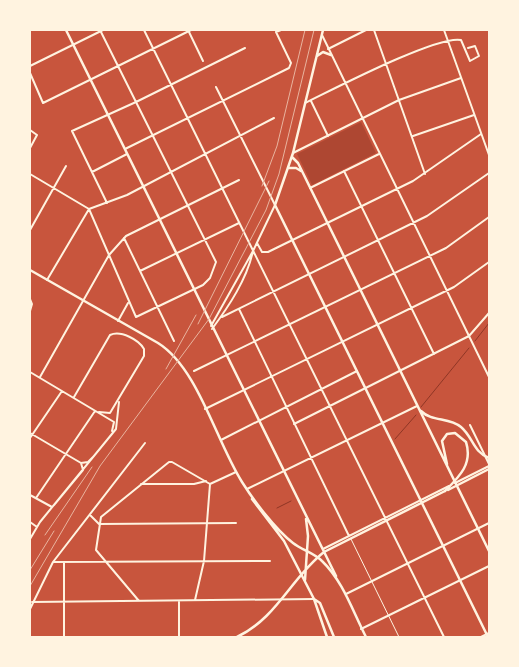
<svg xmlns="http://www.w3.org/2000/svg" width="519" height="667" viewBox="0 0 519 667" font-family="'DejaVu Sans',sans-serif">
	<rect width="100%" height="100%" fill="#c8553d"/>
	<path fill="#ae4732" d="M361 122 376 153 312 185 297 154Z"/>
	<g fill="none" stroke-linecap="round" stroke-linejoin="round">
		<path stroke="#8f3625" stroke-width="1" d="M475 341 489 323
			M421 407 469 348
			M395 439 416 415
			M277 508 291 501"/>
		<path stroke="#fff3e0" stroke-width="1" d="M351 539 399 637"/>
		<path stroke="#fff3e0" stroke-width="2" d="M144 30 444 637
			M374 30 425 174
			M444 30 489 155
			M189 32 203 61
			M322 35 489 377
			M328 49 366 30
			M30 66 103 30
			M30 73 43 103 191 30
			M216 87 275 205 253 251
			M311 101 328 136
			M305 103C332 90 437 35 461 40L470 61 479 56 475 46 468 48
			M30 130 37 135 30 148
			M413 136 474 115
			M125 149 289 68 291 63 276 32 281 30
			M293 153 399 100 461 78
			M344 171 434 354
			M92 172 127 154
			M30 174 89 209 136 317 203 285 210 278 216 262 100 30
			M310 188 379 154
			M107 203 72 131 136 102 245 48
			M89 209 127 195 274 118
			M30 230 66 166
			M124 238 174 341
			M257 243 262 252H268L413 181 481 134
			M140 271 239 223
			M47 280 89 209
			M30 299 32 304 30 311
			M239 309 349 536
			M222 317 427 216 489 173
			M118 321 128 303
			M211 326 253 251C247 279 229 306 212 329
			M194 371 446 248 489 217
			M30 372 114 422 112 431
			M40 377 109 255 126 236 239 180
			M74 397 110 335C121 330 139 340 144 349V356L110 413 99 412
			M205 409 454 287 489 262
			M294 424 469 336 489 313
			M470 425 489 464
			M30 433 81 463
			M30 438 62 391
			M221 440 357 371
			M81 463 88 462 94 456
			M455 483 489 466
			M141 484H194L206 481
			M210 484 236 472
			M247 489 417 406
			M30 495 52 507
			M36 498 95 411
			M54 505 83 470 81 463
			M90 515 99 524 236 523
			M30 522 37 527
			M30 539 40 522 116 429 119 402
			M323 549 449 486
			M53 562 270 561
			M64 563V637
			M346 594 489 523
			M195 600 204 561 210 484
			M139 601 96 550 101 517 169 462H172L210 484
			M32 602 314 599
			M30 609 53 562 145 443
			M361 629 489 566
			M179 637V601"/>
		<path stroke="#fff3e0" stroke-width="2" d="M481 637 489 633"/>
		<path stroke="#fff3e0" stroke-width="2.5" d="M66 30 336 576
			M305 580 308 536 306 519
			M237 637C277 618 291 578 324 552L445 491"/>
		<path stroke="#fff3e0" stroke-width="2.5" d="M323 30 293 153 275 205 488 637
			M317 56 323 52 331 55
			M292 157 298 163 489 551
			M289 168H296L301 171
			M30 270 158 343C198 368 216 441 242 482 254 501 275 529 293 543 302 550 314 553 322 561 343 581 353 612 366 637
			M421 411C432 422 449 417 461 427 473 437 473 452 489 458
			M448 490 489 469
			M445 491C459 477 473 464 466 442L455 433 447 434 442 441 447 464
			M252 499 284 541 314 599 327 637
			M314 599 320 603 334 637"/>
		<path stroke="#e9b49f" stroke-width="1" d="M262 186 277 146 305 30
			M198 324 269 181
			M166 369 196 315
			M45 535 92 467
			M30 570 54 531
			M30 586 100 466 209 319 266 210 279 174 314 30"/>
	</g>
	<rect width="519" height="667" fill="none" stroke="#fff3e0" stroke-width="62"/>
</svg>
